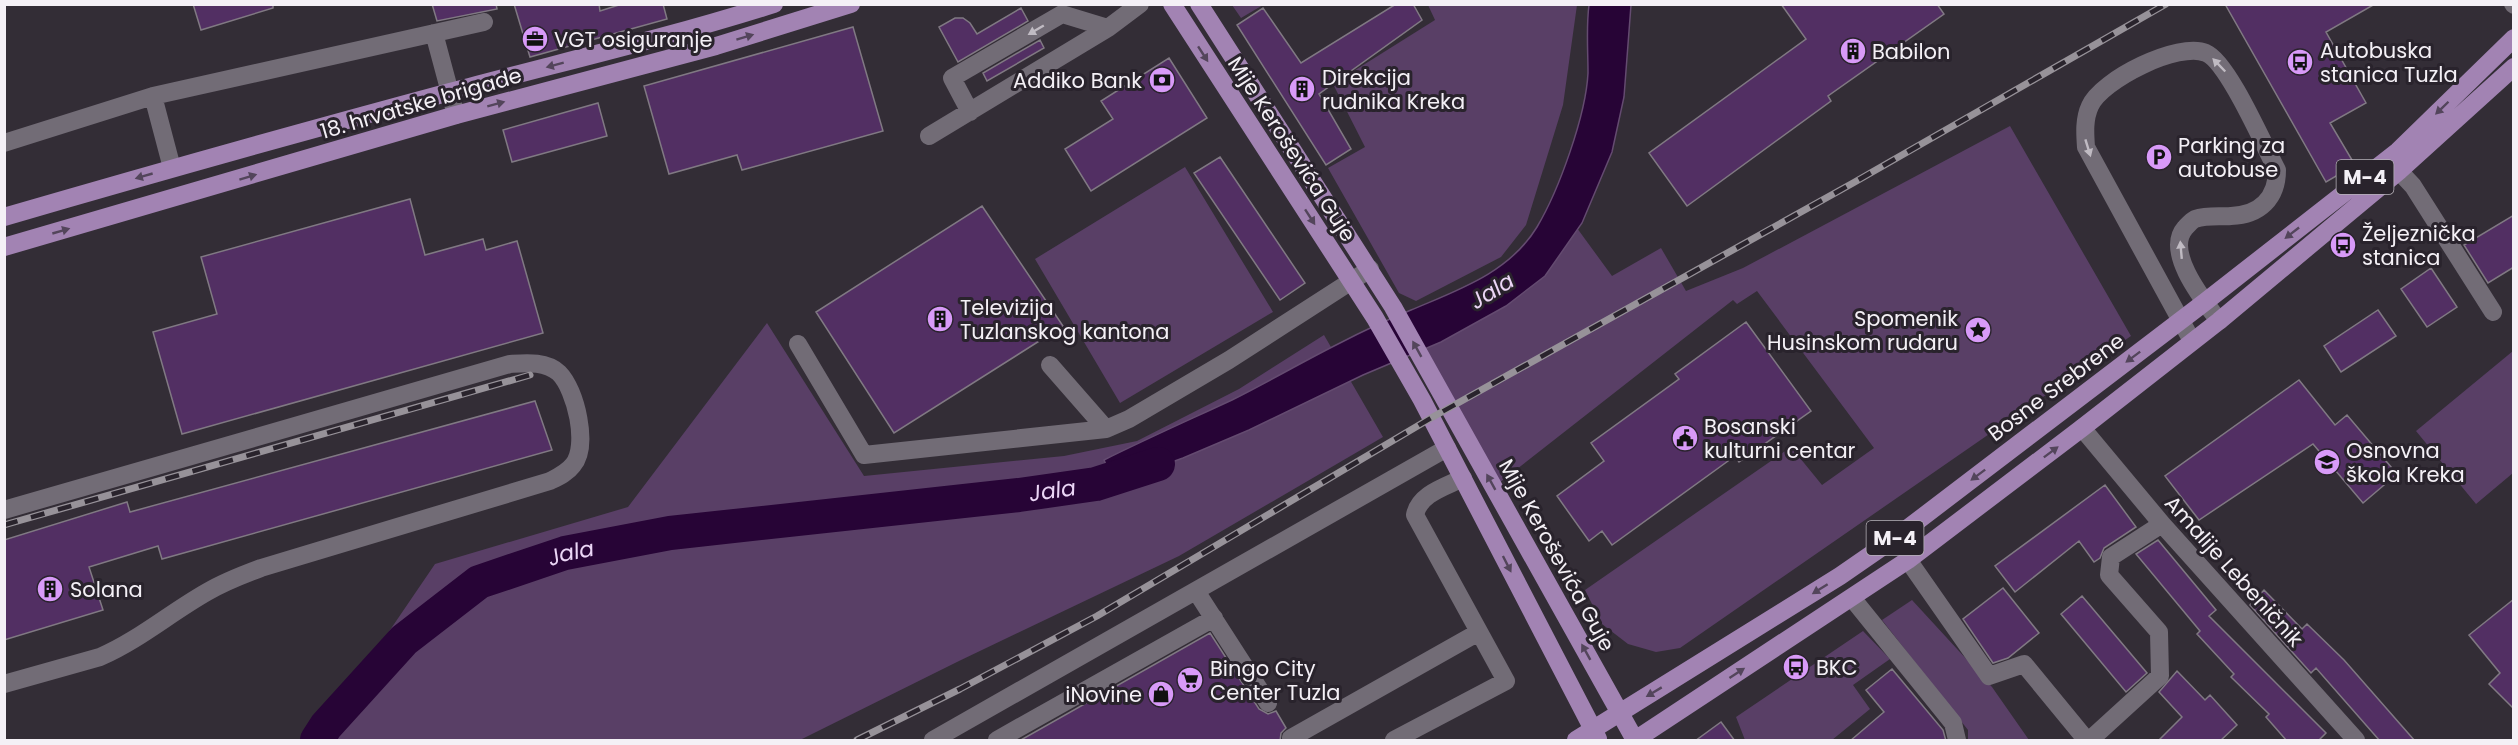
<svg xmlns="http://www.w3.org/2000/svg" width="2518" height="745" viewBox="0 0 2518 745" font-family="Poppins,sans-serif">
	<rect width="100%" height="100%" fill="#332d36"/>
	<path fill="#593f66" d="M1232 5H1263L1241 18Z
		M1428 5H1577L1563 105 1526 225 1501 257 1416 301 1399 293 1328 168 1365 147 1333 84 1435 20Z
		M2010 126 2131 336 1680 648 1656 652 1628 644 1602 624 1585 590 1791 447 1822 485 1874 448 1757 291 1737 304 1733 300 1494 487 1409 337 1499 290 1566 213 1612 276 1661 248 1686 291 1743 268Z
		M1185 167 1273 312 1120 403 1035 259Z
		M767 323 864 476 1064 456 1137 441 1239 389 1324 335 1383 437 1179 556 959 661 800 740H303L358 677 435 564 628 507Z
		M2513 351V473L2476 504 2416 431Z
		M1912 600 1992 687 2029 740H1968V730L1882 620Z
		M1863 631 1890 659 1853 685 1870 709 1832 740H1745L1736 717Z"/>
	<path fill="#270436" stroke="#644b70" stroke-width="1.5" d="M1589 5H1631L1624 97 1612 152 1582 223 1545 276 1506 306 1441 342 1363 375 1249 430 1183 458 1114 483 1104 460C1146 439 1189 420 1232 400 1268 382 1304 361 1340 343 1363 331 1387 320 1411 310 1458 290 1509 273 1537 227 1559 190 1586 115 1588 73 1588 50 1586 27 1589 5Z"/>
	<g fill="none" stroke-linecap="round" stroke-linejoin="round">
		<path stroke="#270436" stroke-width="34" id="s1" d="M317 740 326 726 404 640 479 582 565 553 670 533 1019 495 1096 484 1158 464"/>
	</g>
	<path fill="#522f63" stroke="#807983" stroke-width="1.5" d="M193 4H273V8L201 30Z
		M432 4H496L497 9 437 21Z
		M514 4H599L600 11 622 4H663L667 19 530 57Z
		M1396 4H1413L1422 20 1319 94 1351 149 1326 165 1237 25 1263 8 1301 63Z
		M1781 4H1937L1944 14 1828 96 1831 101 1687 206 1649 153 1806 39Z
		M2225 4H2375L2326 32 2366 103 2330 123 2355 165 2326 182Z
		M1021 8 1028 21 958 62 939 27 955 18H963L970 23 977 34Z
		M853 27 883 131 742 170 737 155 669 174 644 86Z
		M1040 40 1044 48 987 81 983 73Z
		M1169 58 1207 118 1091 191 1065 149 1113 119 1101 101Z
		M598 103 607 136 512 162 503 130Z
		M1220 157 1305 283 1280 300 1194 173Z
		M410 199 425 255 483 239 486 250 517 241 543 333 182 434 153 332 217 314 201 257Z
		M982 206 1063 326 894 433 816 312Z
		M2514 215V267L2488 283 2464 245Z
		M2431 268 2457 307 2427 327 2401 289Z
		M2378 310 2396 336 2341 372 2324 346Z
		M1746 322 1811 411 1739 462 1735 456 1612 545 1602 531 1589 541 1557 496 1604 461 1591 443 1679 379 1675 374Z
		M2299 380 2335 425 2347 415 2397 474 2363 503 2313 444 2199 520 2165 476Z
		M535 401 552 450 162 559 158 546 89 567 103 610 4 640V540L127 502 130 512Z
		M2105 485 2136 527 2104 548 2100 558 2094 562 2079 541 2015 592 1995 566Z
		M2158 540 2216 610 2209 616 2326 733 2318 741H2287L2266 717 2269 714 2231 677 2234 674 2197 634 2200 631 2136 554Z
		M2003 588 2039 633 2008 658 1993 663 1963 619Z
		M2264 590 2302 629 2307 624 2344 660 2415 741H2380L2316 668 2311 673 2250 605Z
		M2082 596 2147 673 2126 692 2061 614Z
		M2514 599V709L2489 684 2500 673 2469 635Z
		M1210 633 1259 709 1268 714 1276 711 1286 728 1281 733 1280 741H1019Z
		M1892 669 1943 730 1946 741H1850L1884 712 1866 690Z
		M2177 671 2205 700 2210 695 2237 725 2220 741H2158L2182 717 2159 692Z
		M1721 722 1735 741H1695Z"/>
	<g fill="none" stroke-linecap="round" stroke-linejoin="round">
		<path stroke="#726c76" stroke-width="18" d="M2513 4 2514 5
			M434 33 456 115
			M153 96 172 168
			M970 112 952 78 1062 14 1108 28
			M929 136 1108 28 1140 4
			M4 143 153 96 484 22
			M2399 171 2413 186 2493 312
			M2192 341 2086 147C2085 133 2084 119 2090 106 2101 80 2179 41 2206 53 2228 62 2264 146 2277 170 2277 198 2260 215 2231 216 2219 217 2207 215 2195 219 2191 221 2188 225 2185 228 2164 252 2204 301 2219 321
			M798 344 864 455 1106 429 1129 419 1229 360 1370 269
			M1050 365 1106 429
			M2082 428 2162 524 2356 740
			M4 510 510 364C526 363 546 361 559 373 576 390 589 446 573 465 567 473 558 477 550 481L261 568C242 575 224 582 207 592 170 613 139 640 100 657L4 684
			M1908 560 1989 676 2024 664 2084 737 2092 738 2160 676 2159 632 2109 575 2111 557 2162 524
			M1196 591 1268 703
			M1852 598 1953 723 1957 740
			M1291 738 1479 632
			M933 740 1447 448
			M997 740 1214 618
			M1394 740 1506 681 1415 515C1419 494 1445 487 1463 478"/>
		<path stroke="#a283b3" stroke-width="18" d="M1172 4 1375 318 1422 400 1598 739
			M1199 4 1393 307 1635 740
			M4 217C152 174 301 132 450 92 558 63 667 38 774 4
			M4 247 456 115 716 46 851 4
			M1576 740 1840 576 1895 538 2205 302 2398 151 2514 38
			M1635 740 1908 560 2082 428 2219 321 2399 171 2514 67"/>
		<defs>
			<path id="rail" d="M4 525 530 375
				M857 740 960 689 1097 616 1431 418 1853 183 2166 4"/>
		</defs>
		<use href="#rail" stroke="#979299" stroke-width="7"/>
		<use href="#rail" stroke="#29232c" stroke-width="4.5" stroke-dasharray="14" stroke-linecap="butt"/>
	</g>
	<defs><path id="oneway-solid" d="M-6-.8H1V-3.2L6.5 0L1 3.2V.8H-6Z" transform="scale(1.5)"/></defs>
	<g fill="#c0bbc3">
		<use href="#oneway-solid" transform="translate(1036 30) rotate(150)"/>
		<use href="#oneway-solid" transform="translate(2219 65) rotate(-134)"/>
		<use href="#oneway-solid" transform="translate(2088 148) rotate(73)"/>
		<use href="#oneway-solid" transform="translate(2181 250) rotate(-95)"/>
	</g>
	<g fill="#53455b">
		<use href="#oneway-solid" transform="translate(745 37) rotate(-17)"/>
		<use href="#oneway-solid" transform="translate(1203 54) rotate(57)"/>
		<use href="#oneway-solid" transform="translate(555 65) rotate(165)"/>
		<use href="#oneway-solid" transform="translate(496 104) rotate(-15)"/>
		<use href="#oneway-solid" transform="translate(2442 108) rotate(136)"/>
		<use href="#oneway-solid" transform="translate(144 176) rotate(164)"/>
		<use href="#oneway-solid" transform="translate(248 177) rotate(-17)"/>
		<use href="#oneway-solid" transform="translate(1310 217) rotate(57)"/>
		<use href="#oneway-solid" transform="translate(61 231) rotate(-16)"/>
		<use href="#oneway-solid" transform="translate(2292 233) rotate(142)"/>
		<use href="#oneway-solid" transform="translate(1417 349) rotate(-119)"/>
		<use href="#oneway-solid" transform="translate(2133 357) rotate(143)"/>
		<use href="#oneway-solid" transform="translate(2051 452) rotate(-37)"/>
		<use href="#oneway-solid" transform="translate(1978 475) rotate(143)"/>
		<use href="#oneway-solid" transform="translate(1491 482) rotate(-119)"/>
		<use href="#oneway-solid" transform="translate(1507 564) rotate(63)"/>
		<use href="#oneway-solid" transform="translate(1820 589) rotate(148)"/>
		<use href="#oneway-solid" transform="translate(1586 652) rotate(-119)"/>
		<use href="#oneway-solid" transform="translate(1737 673) rotate(-33)"/>
		<use href="#oneway-solid" transform="translate(1654 692) rotate(149)"/>
	</g>
	<defs>
		<symbol id="office-disc" viewBox="-11 -11 22 22"><circle r="9.5" fill="#d89af8" stroke="#29232c"/><path d="M-6-3h4V-5.5h4V-3h4V5H-6ZM-1-4.5V-3h2v-1.5ZM-6 0V1H6V0Z" fill="#111"/></symbol>
		<symbol id="building-disc" viewBox="-11 -11 22 22"><circle r="9.5" fill="#d89af8" stroke="#29232c"/><path d="M-4-6H4V6H1V3H-1V6H-4ZM-2.5-4.3h1.7v1.8h-1.7ZM.8-4.3h1.7v1.8H.8ZM-2.5-1h1.7V.8h-1.7ZM.8-1h1.7V.8H.8Z" fill="#111"/></symbol>
		<symbol id="bus-disc" viewBox="-11 -11 22 22"><circle r="9.5" fill="#d89af8" stroke="#29232c"/><path d="M-5-6H5V4H4V6H2V4H-2V6H-4V4H-5ZM-3.5-4V0h7V-4ZM-3.5 1.2v1.5H-2V1.2ZM2 1.2v1.5H3.5V1.2Z" fill="#111"/></symbol>
		<symbol id="bank-disc" viewBox="-11 -11 22 22"><circle r="9.5" fill="#d89af8" stroke="#29232c"/><path d="M-6-4H6V4H-6ZM0-2.3a2.3 2.3 0 1 0 0 4.6a2.3 2.3 0 1 0 0-4.6Z" fill="#111"/></symbol>
		<symbol id="parking-disc" viewBox="-11 -11 22 22"><circle r="9.5" fill="#d89af8" stroke="#29232c"/><path d="M-3.5-5.5H1a3.5 3.5 0 0 1 0 7H-1V5.5H-3.5ZM-1-3.4V-.6H.8a1.4 1.4 0 0 0 0-2.8Z" fill="#111"/></symbol>
		<symbol id="sight-disc" viewBox="-11 -11 22 22"><circle r="9.5" fill="#d89af8" stroke="#29232c"/><path d="M0-6L1.8-2.2L6-1.7L2.9 1.2L3.7 5.4L0 3.3L-3.7 5.4L-2.9 1.2L-6-1.7L-1.8-2.2Z" fill="#111"/></symbol>
		<symbol id="civic-disc" viewBox="-11 -11 22 22"><circle r="9.5" fill="#d89af8" stroke="#29232c"/><path d="M-.6-6.5H3V-4.5H.6V-3L4-1V1h2V6H-6V1h2V-1L-.6-3ZM-1.2 2.5V6h2.4V2.5Z" fill="#111"/></symbol>
		<symbol id="school-disc" viewBox="-11 -11 22 22"><circle r="9.5" fill="#d89af8" stroke="#29232c"/><path d="M0-5L7-2L0 1L-7-2ZM-4 1L0 2.5L4 1V4Q0 6-4 4Z" fill="#111"/></symbol>
		<symbol id="supermarket-disc" viewBox="-11 -11 22 22"><circle r="9.5" fill="#d89af8" stroke="#29232c"/><path d="M-6-5.5h2.5l.6 2H6L4.5 2H-2.5L-4.4-4H-6ZM-1.5 3.2a1.3 1.3 0 1 0 .1 0ZM3 3.2a1.3 1.3 0 1 0 .1 0Z" fill="#111"/></symbol>
		<symbol id="shop-disc" viewBox="-11 -11 22 22"><circle r="9.5" fill="#d89af8" stroke="#29232c"/><path d="M-5-2.5h2.3a2.7 3.5 0 0 1 5.4 0H5L5.5 6h-11ZM-1.5-2.5h3a1.5 2.3 0 0 0-3 0Z" fill="#111"/></symbol>
	</defs>
	<g fill-rule="evenodd">
		<use href="#office-disc" x="520" y="24" width="30" height="30"/>
		<use href="#building-disc" x="1838" y="36" width="30" height="30"/>
		<use href="#bus-disc" x="2285" y="47" width="30" height="30"/>
		<use href="#bank-disc" x="1147" y="65" width="30" height="30"/>
		<use href="#building-disc" x="1287" y="74" width="30" height="30"/>
		<use href="#parking-disc" x="2144" y="142" width="30" height="30"/>
		<use href="#bus-disc" x="2328" y="230" width="30" height="30"/>
		<use href="#building-disc" x="925" y="304" width="30" height="30"/>
		<use href="#sight-disc" x="1963" y="315" width="30" height="30"/>
		<use href="#civic-disc" x="1670" y="423" width="30" height="30"/>
		<use href="#school-disc" x="2312" y="447" width="30" height="30"/>
		<use href="#building-disc" x="35" y="574" width="30" height="30"/>
		<use href="#bus-disc" x="1781" y="652" width="30" height="30"/>
		<use href="#supermarket-disc" x="1175" y="665" width="30" height="30"/>
		<use href="#shop-disc" x="1146" y="679" width="30" height="30"/>
	</g>
	<g text-anchor="middle" dominant-baseline="central" stroke-width="6" stroke-linejoin="round" paint-order="stroke">
		<g fill="#29232c" stroke="#b7b2b9" stroke-width="1.5">
			<rect x="2336.5" y="160" width="57" height="34" rx="4.5"/>
			<rect x="1866.5" y="521" width="57" height="34" rx="4.5"/>
		</g>
		<g font-size="20" font-weight="bold" fill="#f4f0f6">
			<text x="2365" y="177">M-4</text>
			<text x="1895" y="538">M-4</text>
		</g>
		<g font-size="21" fill="#f4f0f6" stroke="#29232c" text-anchor="start">
			<text x="554" y="39">VGT osiguranje</text>
			<text x="2320" y="50">Autobuska<tspan x="2320" dy="24">stanica Tuzla</tspan></text>
			<text x="1872" y="51">Babilon</text>
			<text x="1322" y="77">Direkcija<tspan x="1322" dy="24">rudnika Kreka</tspan></text>
			<text x="1142" y="80" text-anchor="end">Addiko Bank</text>
			<text x="2178" y="145">Parking za<tspan x="2178" dy="24">autobuse</tspan></text>
			<text x="2362" y="233">Željeznička<tspan x="2362" dy="24">stanica</tspan></text>
			<text x="960" y="307">Televizija<tspan x="960" dy="24">Tuzlanskog kantona</tspan></text>
			<text x="1958" y="318" text-anchor="end">Spomenik<tspan x="1958" dy="24">Husinskom rudaru</tspan></text>
			<text x="1704" y="426">Bosanski<tspan x="1704" dy="24">kulturni centar</tspan></text>
			<text x="2346" y="450">Osnovna<tspan x="2346" dy="24">škola Kreka</tspan></text>
			<text x="70" y="589">Solana</text>
			<text x="1816" y="667">BKC</text>
			<text x="1210" y="668">Bingo City<tspan x="1210" dy="24">Center Tuzla</tspan></text>
			<text x="1142" y="694" text-anchor="end">iNovine</text>
		</g>
		<g font-size="21" fill="#f4f0f6" stroke="#29232c">
			<text transform="translate(421 103) rotate(-16)">18. hrvatske brigade</text>
			<text transform="translate(1292 149) rotate(57)">Mije Keroševića Guje</text>
			<text transform="translate(2056 387) rotate(-37)">Bosne Srebrene</text>
			<text transform="translate(1557 555) rotate(61)">Mije Keroševića Guje</text>
			<text transform="translate(2234 571) rotate(48)">Amalije Lebeničnik</text>
		</g>
		<g font-size="22" font-style="italic" fill="#ebd6f6" stroke="#29232c">
			<text transform="translate(1492 291) rotate(-32)">Jala</text>
			<text stroke="none"><textPath href="#s1" startOffset="810">Jala</textPath></text>
			<text stroke="none"><textPath href="#s1" startOffset="324">Jala</textPath></text>
		</g>
	</g>
	<rect width="2518" height="745" fill="none" stroke="#f4f0f6" stroke-width="12"/>
</svg>
